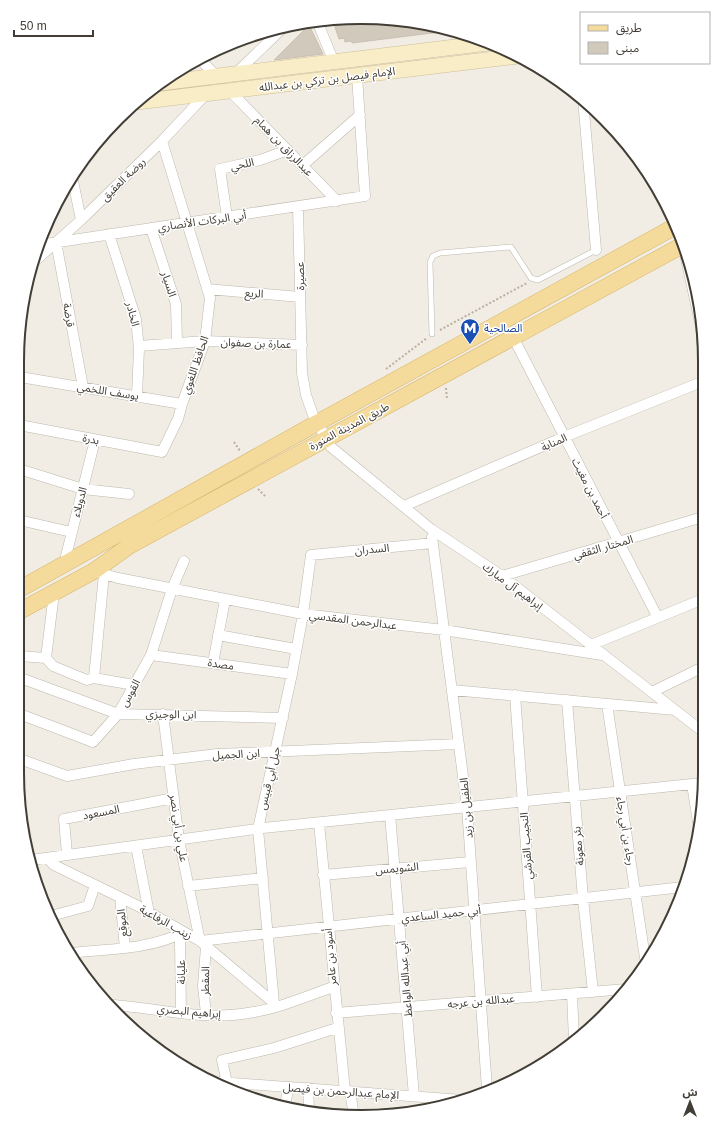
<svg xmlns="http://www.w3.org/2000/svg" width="722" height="1134" viewBox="0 0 722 1134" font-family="Helvetica,'Noto Sans Arabic',sans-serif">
	<rect width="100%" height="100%" fill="#f1ede5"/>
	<path fill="#d1c9bc" stroke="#cbc0b0" d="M336 18 406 20 448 31 352 43 351 41 345 42 344 38 339 39 334 24Z
		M309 25 323 54 274 60Z"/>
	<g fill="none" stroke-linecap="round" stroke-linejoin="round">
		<defs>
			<path id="lane" d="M432 334 430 262 433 256 440 253 511 247 531 278 538 280 596 250"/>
			<path id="street" d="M317 21 334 62
				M199 58 216 76
				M236 73 284 27
				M230 91 337 201
				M583 99 596 250
				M162 141 210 298 205 341 182 404
				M303 165 360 115
				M73 181 81 220
				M298 207 302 373 306 395 313 415 331 447 431 529 502 576 702 731
				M227 217 220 169 260 160 288 150
				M151 228 176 304 177 342
				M109 234 136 319 139 349 137 396
				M56 242 83 387
				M39 245 365 196 357 76
				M683 245 701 327 704 368
				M35 261 81 220 162 141 207 93
				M207 289 300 297
				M513 337 657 616
				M139 346 205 341 302 345
				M19 425 162 452 178 419 182 404 20 377
				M19 469 83 489 129 494
				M404 506 564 437 704 381
				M19 520 71 532
				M432 537 467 807 487 1089
				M64 564 95 440
				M94 571 118 578 303 614 444 630 602 655
				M502 576 703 517
				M218 635 296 649
				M591 645 703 599
				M151 655 292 674
				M20 656 46 658 54 593
				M46 658 53 666 87 680 94 678 134 685
				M213 663 225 600
				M18 677 118 714 283 718
				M94 678 104 574
				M452 690 675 710
				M652 692 703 667
				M515 695 537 997
				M567 700 583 899 593 992
				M607 704 645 958
				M17 713 93 742 118 714 151 655 172 589 184 561
				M163 714 179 840 200 941 683 887
				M17 758 67 776 134 764 217 754 459 744
				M692 784 699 829
				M390 815 414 1096
				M319 823 345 1091
				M136 846 149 913
				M67 855 64 819 174 798
				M47 858 54 865 138 906 200 941 274 1003
				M31 860 263 828 702 783
				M323 875 470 862
				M188 886 263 878
				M120 897 125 948
				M51 916 88 906 95 885
				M69 953C107 949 149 950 184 932
				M572 994 574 1040
				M274 1003 258 829 292 674 303 614 311 555 433 543
				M113 1005C157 1008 204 1021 248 1013 277 1009 305 997 333 987
				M181 1012 180 943 184 932
				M336 1013 626 989
				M206 1014 203 986 206 947
				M220 1082 463 1100
				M227 1083 222 1060 274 1048 337 1028
				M308 1088 309 1108
				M350 1091 354 1116
				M285 1104 289 1087"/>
			<path id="secondary" d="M160 83 488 43
				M137 102 518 56"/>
			<path id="primary" d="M18 590 317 423 676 226
				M18 612 94 571 129 546 683 245"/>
		</defs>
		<use href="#lane" stroke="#beb8ac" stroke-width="6"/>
		<use href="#street" stroke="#beb8ac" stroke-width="11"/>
		<use href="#secondary" stroke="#ccbf99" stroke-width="16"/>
		<use href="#primary" stroke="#d7b76d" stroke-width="17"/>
		<path stroke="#bbb09c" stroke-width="2" stroke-dasharray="2 2" stroke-linecap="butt" d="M440 330 527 283
			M386 369 427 338
			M446 388 447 399
			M234 442 240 451
			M258 489 266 497"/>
		<use href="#lane" stroke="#fff" stroke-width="5"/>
		<use href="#street" stroke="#fff" stroke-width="10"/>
		<use href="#secondary" stroke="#f9edc7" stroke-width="15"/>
		<use href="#primary" stroke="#f4db9b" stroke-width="16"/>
	</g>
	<defs>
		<symbol id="metro-pin" viewBox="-11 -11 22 30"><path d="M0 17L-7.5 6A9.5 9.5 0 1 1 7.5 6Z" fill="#1a4fb4" stroke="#fff"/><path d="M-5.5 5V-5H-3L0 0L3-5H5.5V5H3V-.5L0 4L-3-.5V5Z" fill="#fff"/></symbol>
	</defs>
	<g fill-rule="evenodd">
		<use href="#metro-pin" x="459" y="317" width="22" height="30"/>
	</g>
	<g text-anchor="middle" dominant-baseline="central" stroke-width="3" stroke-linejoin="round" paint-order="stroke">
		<g font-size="11" fill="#423d35" stroke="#fff">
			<text transform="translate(327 79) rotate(-7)">الإمام فيصل بن تركي بن عبدالله</text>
			<text transform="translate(284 146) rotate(46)">عبدالرزاق بن همام</text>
			<text transform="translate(242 164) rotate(-12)">اللحي</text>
			<text transform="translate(123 179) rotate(-44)">روضة العقيق</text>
			<text transform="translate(202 221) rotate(-8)">أبي البركات الأنصاري</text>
			<text transform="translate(300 276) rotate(-91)">عصيرة</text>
			<text transform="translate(169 284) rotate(72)">السيار</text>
			<text transform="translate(254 293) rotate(4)">الريع</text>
			<text transform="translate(133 314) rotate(76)">الخادر</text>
			<text transform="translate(69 315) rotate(80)">قرضة</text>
			<text transform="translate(256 343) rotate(2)">عمارة بن صفوان</text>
			<text transform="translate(195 365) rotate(-71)">الحافظ اللغوي</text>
			<text transform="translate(108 391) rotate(9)">يوسف اللخمي</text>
			<text transform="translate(349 426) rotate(-28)">طريق المدينة المنورة</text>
			<text transform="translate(91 439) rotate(11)">بدرة</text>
			<text transform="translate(554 442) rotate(-24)">المنابة</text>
			<text transform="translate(590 488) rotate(63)">أحمد بن مغيث</text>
			<text transform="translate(79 502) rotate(-75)">الدويلاء</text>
			<text transform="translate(603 547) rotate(-16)">المختار الثقفي</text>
			<text transform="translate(372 549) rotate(-5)">السدران</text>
			<text transform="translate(513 586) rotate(36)">إبراهيم آل مبارك</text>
			<text transform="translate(353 620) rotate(7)">عبدالرحمن المقدسي</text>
			<text transform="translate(221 664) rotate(8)">مصدة</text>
			<text transform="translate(130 693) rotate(-61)">القوس</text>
			<text transform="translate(171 714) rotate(1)">ابن الوجيزي</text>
			<text transform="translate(236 754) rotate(-3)">ابن الجميل</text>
			<text transform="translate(269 778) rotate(-77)">جبل أبي قبيس</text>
			<text transform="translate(466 808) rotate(-95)">الطفيل بن زيد</text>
			<text transform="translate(101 812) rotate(-11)">المسعود</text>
			<text transform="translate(179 828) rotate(81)">علي بن أبي نصر</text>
			<text transform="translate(626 831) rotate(81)">رجاء بن أبي رجاء</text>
			<text transform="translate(526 846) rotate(-94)">النجيب القرشي</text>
			<text transform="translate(578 846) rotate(-95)">بئر معونة</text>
			<text transform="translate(397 868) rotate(-5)">الشويمس</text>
			<text transform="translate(441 914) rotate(-6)">أبي حميد الساعدي</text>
			<text transform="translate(166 922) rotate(29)">زينب الرفاعية</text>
			<text transform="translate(122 923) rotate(-96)">الموقع</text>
			<text transform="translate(330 957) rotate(-95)">أسود بن عامر</text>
			<text transform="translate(181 972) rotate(-91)">عليانة</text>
			<text transform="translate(405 979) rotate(-95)">أبي عبدالله الواعظ</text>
			<text transform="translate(205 981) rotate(-89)">المقطر</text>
			<text transform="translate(481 1001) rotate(-5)">عبدالله بن عرجه</text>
			<text transform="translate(189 1011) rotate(5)">إبراهيم البصري</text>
			<text transform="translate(341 1091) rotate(4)">الإمام عبدالرحمن بن فيصل</text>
		</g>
		<g font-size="11" fill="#164399" stroke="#fff" text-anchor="start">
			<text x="484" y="328">الصالحية</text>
		</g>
	</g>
	<path d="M0 0H722V1134H0ZM361 24H361A337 337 0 0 1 698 361V773A337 337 0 0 1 361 1110H361A337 337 0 0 1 24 773V361A337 337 0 0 1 361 24Z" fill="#fff" fill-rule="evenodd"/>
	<path fill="none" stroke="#423d35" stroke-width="2" d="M361 24H361A337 337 0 0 1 698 361V773A337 337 0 0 1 361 1110H361A337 337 0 0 1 24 773V361A337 337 0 0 1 361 24Z"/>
	<rect x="580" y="12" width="130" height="52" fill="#ffffff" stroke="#b3b1ae"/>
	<rect x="588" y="25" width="20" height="6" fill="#f4db9b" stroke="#b3b1ae"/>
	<text x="616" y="32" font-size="12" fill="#423d35">طريق</text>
	<rect x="588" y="42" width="20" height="12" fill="#d1c9bc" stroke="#b3b1ae"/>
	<text x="616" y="52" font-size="12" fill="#423d35">مبنى</text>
	<g transform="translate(690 1102)" stroke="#ffffff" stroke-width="3" paint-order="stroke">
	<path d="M0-3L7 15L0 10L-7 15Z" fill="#423d35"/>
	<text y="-6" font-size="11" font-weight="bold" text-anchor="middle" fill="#423d35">ش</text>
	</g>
	<path d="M14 30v6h79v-6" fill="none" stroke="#423d35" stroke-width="2"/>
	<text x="20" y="30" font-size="12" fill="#423d35" stroke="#ffffff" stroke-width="3" paint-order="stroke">50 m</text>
</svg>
